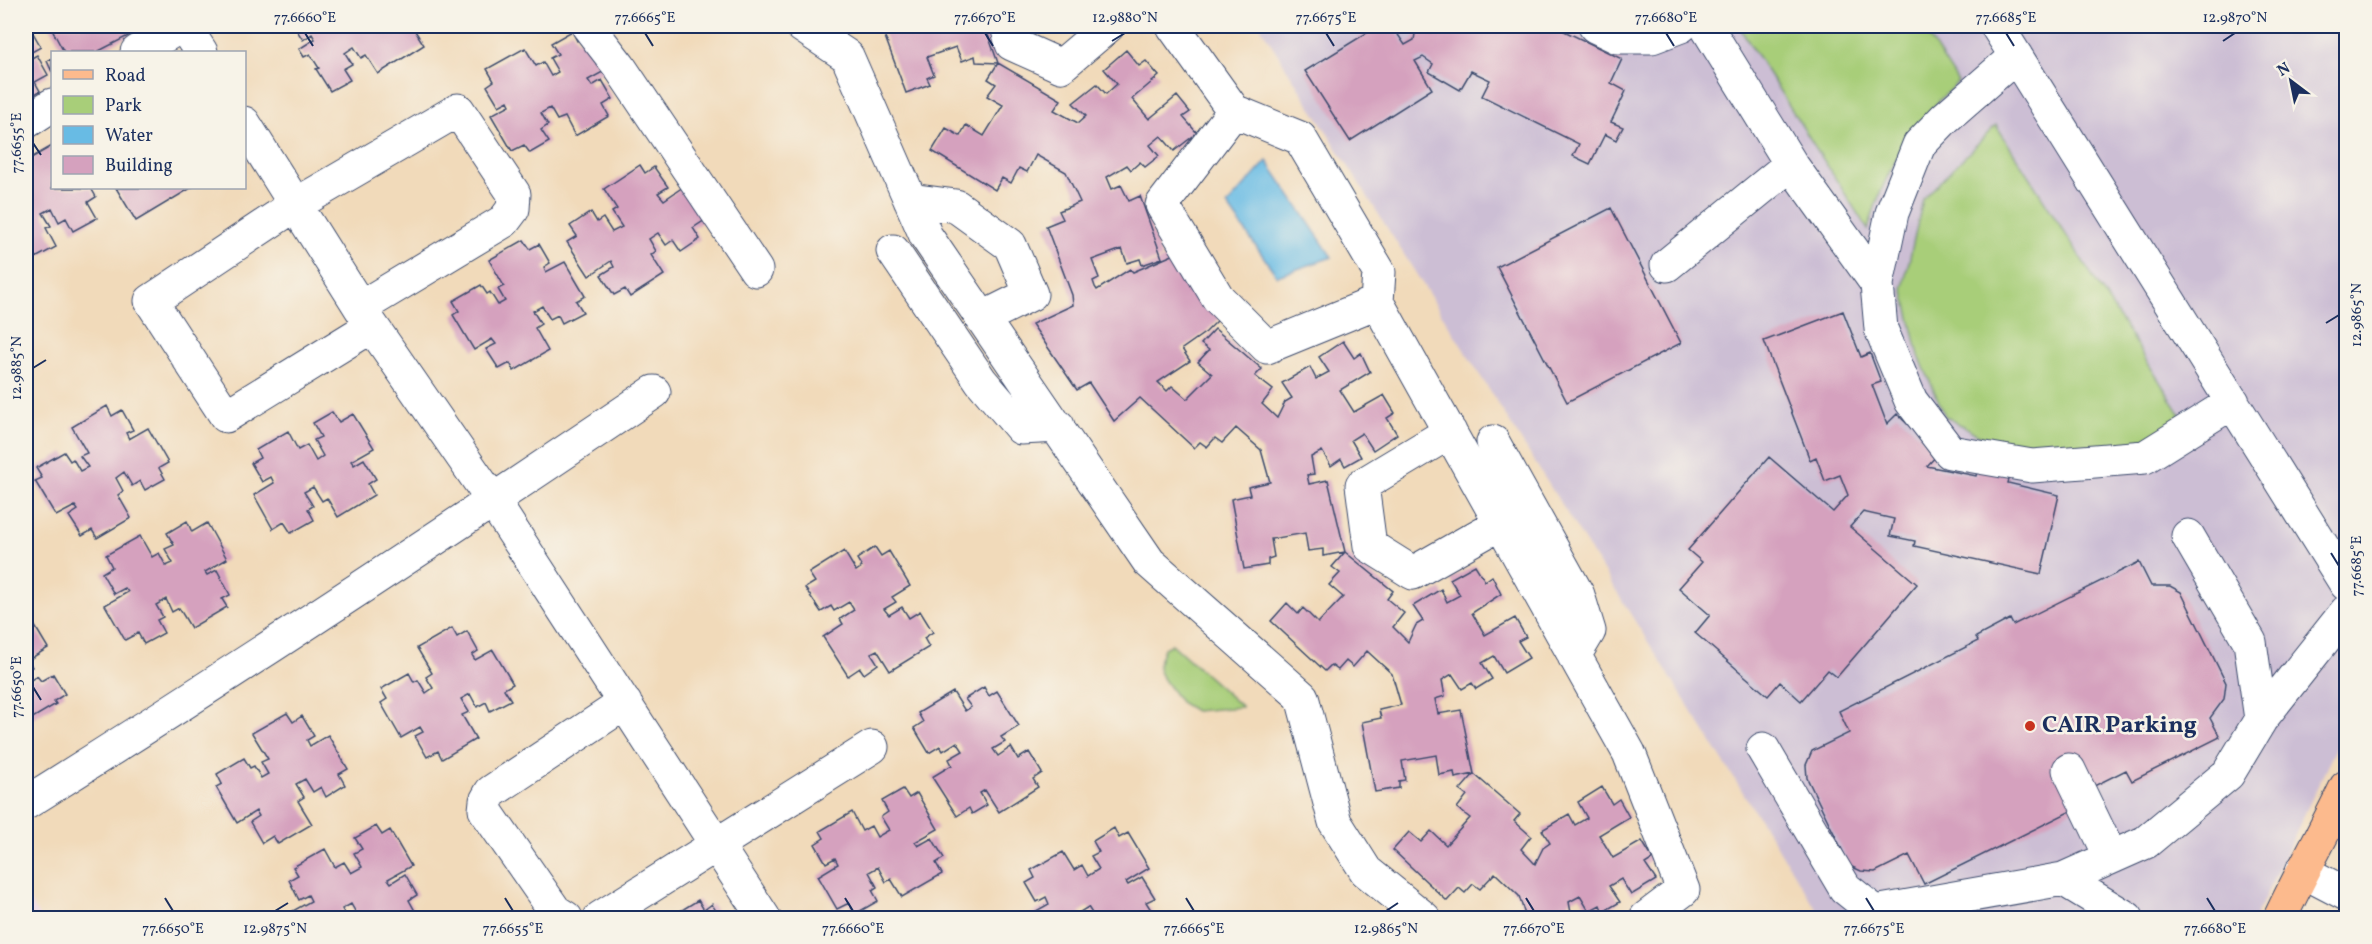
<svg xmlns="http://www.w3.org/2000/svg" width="2372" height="944" viewBox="0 0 2372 944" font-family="Vollkorn,serif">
	<rect width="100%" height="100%" fill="#f7f3e8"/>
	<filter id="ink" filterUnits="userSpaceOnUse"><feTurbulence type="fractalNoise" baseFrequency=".0167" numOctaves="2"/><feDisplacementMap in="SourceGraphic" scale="12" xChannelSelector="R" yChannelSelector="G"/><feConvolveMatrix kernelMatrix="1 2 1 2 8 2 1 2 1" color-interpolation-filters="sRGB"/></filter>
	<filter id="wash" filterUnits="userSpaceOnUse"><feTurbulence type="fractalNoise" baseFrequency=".008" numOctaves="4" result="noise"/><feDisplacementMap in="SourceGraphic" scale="24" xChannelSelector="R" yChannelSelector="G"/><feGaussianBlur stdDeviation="1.35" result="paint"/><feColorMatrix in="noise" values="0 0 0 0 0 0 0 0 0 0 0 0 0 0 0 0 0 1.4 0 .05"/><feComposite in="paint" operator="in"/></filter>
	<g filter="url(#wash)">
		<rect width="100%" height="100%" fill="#f1daba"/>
		<path fill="#edd0e8" d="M26 895 40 918H26Z"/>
		<path fill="#ccbed4" d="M1260 26H2346V727L2255 918H2052L2043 913 2005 918H1822Z"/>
		<path fill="#a8ce79" stroke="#627e6c" stroke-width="1.5" d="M1741 26H1922L1958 82C1913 123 1884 170 1868 230L1739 27Z
			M1996 125 2183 418 2136 445 2070 452 1996 445 1945 416 1919 356 1903 288 1923 199Z
			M1172 644 1242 707 1195 711 1180 702 1160 674 1158 665 1164 648Z"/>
		<path fill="#68bbe4" stroke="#4275a1" stroke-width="1.5" d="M1267 161 1332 257 1277 276 1227 205Z"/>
		<g id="blocks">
			<path fill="#d5a1be" d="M26 26H29L41 47 26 55Z
				M50 26H128L132 34 97 52H64Z
				M294 26H412L424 45 378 74 366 55 361 58 354 47 345 53 352 64 343 69 350 80 330 91 316 69 319 68 310 54 304 57 299 49 315 39 312 34 303 40Z
				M881 26H985L998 63 976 62 975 56 962 61 956 47 927 57 934 75 927 78 930 84 906 93Z
				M1378 26H1392L1405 45 1414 40 1416 28 1409 27V26H1554L1622 59 1611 83 1626 91 1611 122 1623 127 1616 140 1605 134 1590 164 1573 156 1579 144 1482 96 1490 80 1471 71 1460 90 1429 72 1433 64 1423 57 1415 61 1432 89 1350 141 1305 71Z
				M572 31 577 41 590 33 610 68 588 80 592 86 602 80 613 99 603 105 609 116 575 136 565 117 557 120 550 108 541 113 548 125 541 130 549 142 530 153 524 145 512 151 491 115 510 105 508 101 499 106 487 86 494 81 487 69 525 48 536 66 543 62 551 76 558 72 550 58 558 54 551 43Z
				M1126 50 1139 66 1146 61 1159 76 1132 99 1149 119 1177 96 1190 112 1183 117 1197 133 1174 151 1161 136 1150 145 1159 156 1145 167 1140 162 1131 170 1127 165 1107 177 1112 189 1121 185 1129 201 1140 196 1162 258 1142 265 1140 259 1127 263 1122 249 1092 260 1099 278 1093 281 1095 287 1097 290 1130 269 1133 272 1175 254 1222 316 1206 332 1182 349 1190 361 1158 382 1167 391 1172 386 1187 399 1212 374 1198 362 1209 350 1201 344 1215 329 1262 369 1255 376 1273 390 1262 404 1277 418 1285 402 1292 398 1282 383 1310 367 1316 379 1329 372 1319 357 1343 341 1354 358 1361 353 1370 372 1340 390 1354 412 1384 395 1395 413 1387 418 1397 434 1373 450 1362 433 1351 440 1361 457 1345 466 1341 459 1331 466 1322 451 1311 457 1314 474 1307 475 1309 484 1328 480 1345 552 1323 556V549L1308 551 1305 533 1271 539 1274 557 1268 559V565L1244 569 1231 499 1250 495 1248 487 1270 482 1261 450 1236 428 1222 443 1215 438 1207 447 1200 442 1194 448 1140 398 1114 421 1089 383 1077 390 1032 324 1073 305 1072 295 1046 226 1063 219 1059 211 1080 202 1066 172 1036 155 1027 172 1019 168 1011 183 1002 178 995 190 932 151 946 128 960 136 966 125 984 136 1003 105 987 96 996 84 988 79 998 63 1061 100 1054 110 1078 123 1086 116 1073 103 1097 84 1106 94 1117 84 1104 69Z
				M37 55 48 75 35 82 40 91 26 99V61Z
				M52 58V72L47 61Z
				M52 146V188H91L96 197 88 202 97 218 73 231 66 218 59 222 52 208 43 213 51 226 46 228 56 247 26 263V161Z
				M640 165 645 173 654 167 668 187 658 193 664 200 683 187 705 220 693 228 700 239 681 252 673 240 666 245 658 233 649 239 656 251 651 255 664 275 630 297 625 289 614 295 601 275 614 267 611 261 589 276 567 242 577 236 570 226 591 212 597 222 603 218 612 232 622 227 612 212 617 209 604 189Z
				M116 188H191L136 221Z
				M1611 208 1681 343 1567 402 1497 267Z
				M524 240 530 249 539 244 550 263 544 267 546 272 565 262 585 296 576 301 583 312 562 323 558 315 550 319 542 306 533 311 541 324 535 328 548 351 514 371 510 363 499 369 486 349 496 344 492 339 474 350 453 315 459 311 453 301 481 285 487 294 490 292 498 305 505 301 498 289 504 286 489 260Z
				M1843 311 1861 357 1870 353 1881 382 1872 385 1887 424 1897 414 1938 454 1927 466 1976 476 1978 469 2010 476 2008 483 2059 495 2041 574 1914 546 1915 541 1890 536 1894 519 1863 512 1850 527 1917 584 1837 677 1828 670 1801 701 1780 682 1768 696 1695 633 1710 615 1679 588 1702 562 1688 550 1769 457 1833 512 1848 495 1840 475 1825 481 1816 457 1810 460 1764 341Z
				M107 406 112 416 122 410 133 430 126 433 129 439 148 428 168 463 159 468 165 479 145 490 140 481 132 486 124 472 116 478 123 491 118 495 131 518 97 538 92 530 82 536 69 516 78 510 75 506 56 516 35 481 42 478 36 468 64 452 70 461 73 459 80 471 88 467 80 456 87 453 72 427Z
				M332 412 339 422 353 414 374 448 351 461 354 465 364 459 376 479 368 484 374 495 338 517 327 498 322 501 313 487 304 492 313 506 308 509 314 520 291 533 284 522 273 529 254 495 274 483 271 477 262 482 251 463 260 458 256 450 288 431 298 450 307 445 316 461 323 456 314 440 321 437 313 423Z
				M187 521 192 532 207 523 227 559 205 572 207 575 217 570 230 595 222 599 227 607 191 628 179 608 172 612 166 599 156 605 163 617 157 620 164 633 144 644 138 633 125 640 105 605 128 592 125 588 114 594 102 573 112 567 106 555 140 536 152 557 159 553 166 566 173 563 165 549 174 545 167 533Z
				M875 547 881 556 889 551 910 586 892 597 896 602 884 609 889 615 902 607 909 618 920 611 933 632 924 638 929 647 890 671 877 650 871 653 878 664 864 674 860 668 848 676 823 637 843 624 840 619 854 610 849 602 834 611 831 606 821 612 805 588 815 582 809 573 844 551 856 571 862 567 857 559Z
				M1345 552 1393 591 1387 599 1404 613 1393 627 1408 642 1416 625 1423 621 1413 606 1441 589 1447 602 1460 595 1450 579 1475 565 1485 581 1492 576 1501 594 1472 613 1485 635 1515 618 1526 637 1518 641 1529 658 1504 673 1494 656 1482 663 1492 679 1476 689 1472 683 1462 689 1452 674 1442 680 1445 696 1435 699 1438 714 1461 710 1474 774 1455 778 1454 772 1439 775 1436 755 1402 761 1405 780 1399 781V788L1375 792 1362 722 1381 718 1379 710 1401 705 1392 674 1367 651 1353 667 1346 661 1338 670 1331 665 1325 671 1271 621 1287 603 1298 614 1303 608 1318 623 1343 597 1329 585 1340 573 1332 567Z
				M2139 562 2151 586H2170L2181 592 2226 683 2224 699 2210 718 2220 737 2132 781 2126 770 2092 787 2079 807 1924 884 1909 855 1875 872 1861 871 1850 866 1807 778 1806 765 1812 751 1849 733 1839 711 1978 641 1976 637 2010 619 2013 625Z
				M27 613 48 648 28 660 32 667 26 670V614Z
				M452 628 457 637 467 631 478 651 472 655 475 660 493 650 513 684 504 689 511 700 490 711 486 702 477 707 470 694 461 699 469 712 462 715 476 739 442 759 438 751 427 757 415 736 423 732 420 727 401 738 381 703 387 699 381 689 409 673 414 682 418 680 426 693 433 688 426 677 432 673 417 648Z
				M53 674 65 694 54 701 56 704 26 722V683L37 676 41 681Z
				M984 687 989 696 997 691 1019 726 1001 737 1005 742 993 749 998 756 1011 747 1018 759 1029 752 1042 773 1033 779 1038 787 999 812 985 790 980 793 987 805 972 814 969 808 957 816 932 777 952 765 949 759 963 751 957 742 943 751 940 746 929 753 914 728 923 722 918 713 953 692 965 711 971 707 965 699Z
				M287 713 293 722 302 716 314 736 307 740 310 746 328 735 348 769 339 774 345 785 326 797 321 787 313 792 305 779 296 784 304 797 298 801 312 824 278 844 273 836 262 843 250 822 259 816 256 811 237 823 216 787 222 784 217 774 244 758 250 768 254 766 261 778 268 774 261 762 268 759 252 733Z
				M1474 774 1520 814 1514 821 1531 836 1521 849 1535 864 1543 848 1550 843 1542 830 1569 814 1575 825 1587 818 1578 802 1602 787 1612 804 1619 799 1629 817 1599 835 1613 858 1642 841 1653 859 1645 864 1656 880 1631 895 1621 879 1609 886 1620 902 1603 912 1600 905 1589 911 1580 896 1569 902 1572 918H1526L1519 896 1495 873 1480 889 1473 884 1465 893 1459 888 1447 901 1393 850 1409 832 1421 842 1431 831 1446 845 1470 818 1457 808 1467 795 1460 790Z
				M903 789 909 798 917 793 938 829 915 842 918 846 932 838 944 858 936 863 942 874 902 897 891 879 886 882 878 867 869 872 877 887 872 890 878 901 855 914 849 903 837 909 818 876 838 864 835 858 826 863 815 844 824 838 820 831 852 812 862 831 871 826 877 837 889 830 881 817 888 812 882 801Z
				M376 826 382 835 390 830 411 866 388 879 391 883 405 874 417 895 409 900 415 911 402 918H366L364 916 359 918 351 904 342 909 347 918H294L291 912 311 901 308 895 299 900 289 880 298 875 293 867 325 849 335 867 344 862 351 873 362 867 354 853 362 849 355 838Z
				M1114 828 1119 838 1128 833 1149 868 1126 882 1128 885 1142 877 1155 898 1146 902 1153 913 1144 918H1095L1088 907 1080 912 1083 918H1031L1029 915 1049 904 1046 897 1037 902 1026 883 1035 878 1031 870 1063 852 1074 870 1082 865 1088 876 1099 869 1091 856 1099 852 1093 841Z
				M698 900 704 910 712 904 720 918H680L677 913Z
				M477 912 482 918H465Z"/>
		</g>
	</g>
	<g filter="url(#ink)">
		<use href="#blocks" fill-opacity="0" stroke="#3b496c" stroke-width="1.5"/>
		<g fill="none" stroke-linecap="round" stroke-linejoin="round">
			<defs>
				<path id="minor" d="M184 26 201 52
					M588 26 619 66 756 270
					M802 26 847 56 926 236 1149 562 1302 697 1335 822 1366 871 1424 918
					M1007 26 1012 44 1061 66 1108 26
					M1173 26 1234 111 1300 138 1379 272 1377 302 1629 753 1683 890 1646 918
					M1595 26 1618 37H1652L1681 26
					M1706 26 1791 164 1877 284
					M1997 26 2346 584
					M137 52 181 26
					M2016 56 1945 118 1919 145 1892 213 1877 284 1881 329 1911 401 1950 452 2032 466 2145 457 2233 402
					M1234 111 1162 205 1218 298 1267 347 1377 302
					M26 122 52 105
					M244 123 372 326 493 501 764 918
					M910 200 956 206 1010 245 1031 294 983 318
					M893 251 981 381 1021 428 1058 426
					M1667 265 1791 164
					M361 307 504 221 513 209 514 194 458 110 295 205 151 301 226 416 372 326
					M1450 432 1362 485 1370 546 1413 573 1501 523
					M1493 442 1578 595 1589 631 1574 656
					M2261 719 2346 612
					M1763 749 1845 888 1875 912 2063 879 2127 918
					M2069 770 2111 857
					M26 803C238 670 447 532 654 392
					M2302 871 2346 894
					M2063 879 2146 842 2228 774 2261 719 2250 642 2188 536
					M566 918 555 911 485 810 486 801 491 792 625 703
					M600 918 872 747"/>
				<path id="major" d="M2280 918C2301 873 2325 831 2346 787"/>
			</defs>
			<use href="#minor" stroke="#3b496c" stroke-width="35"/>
			<use href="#major" stroke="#3b496c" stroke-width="35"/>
			<use href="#minor" stroke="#fff" stroke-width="33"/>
			<use href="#major" stroke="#fcba8d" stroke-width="33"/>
		</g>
	</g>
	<path fill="none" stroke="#1b2f5e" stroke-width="2" d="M305 33 313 46M645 33 653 46M985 33 993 46M1326 33 1334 46M1666 33 1674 46M2006 33 2014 46M1112 41 1125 33M2223 41 2235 33M33 143 41 155M2326 323 2339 315M33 368 46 360M2331 553 2339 566M33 687 41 700M165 898 173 911M505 898 513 911M845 898 853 911M1186 898 1194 911M1526 898 1534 911M1866 898 1874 911M2207 898 2215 911M275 911 288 903M1386 911 1398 903"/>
	<circle fill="#c8321e" stroke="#f7f3e8" stroke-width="2" cx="2030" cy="726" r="6"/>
	<g text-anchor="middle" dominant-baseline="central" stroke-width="5" stroke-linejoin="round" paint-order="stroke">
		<g font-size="24" font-weight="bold" fill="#1b2f5e" stroke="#f7f3e8" text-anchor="start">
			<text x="2042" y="726">CAIR Parking</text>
		</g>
	</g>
	<rect width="2372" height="944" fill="none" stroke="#f7f3e8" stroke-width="66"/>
	<rect x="51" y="51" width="195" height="138" fill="#f7f3e8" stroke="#9fa5b1" stroke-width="1.5"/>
	<rect x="63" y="70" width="30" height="9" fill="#fcba8d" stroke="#9fa5b1" stroke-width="1.5"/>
	<text x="105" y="81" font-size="18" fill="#1b2f5e">Road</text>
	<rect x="63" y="96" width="30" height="18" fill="#a8ce79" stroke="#9fa5b1" stroke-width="1.5"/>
	<text x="105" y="111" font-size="18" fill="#1b2f5e">Park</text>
	<rect x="63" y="126" width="30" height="18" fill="#68bbe4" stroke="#9fa5b1" stroke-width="1.5"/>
	<text x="105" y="141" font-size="18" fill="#1b2f5e">Water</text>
	<rect x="63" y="156" width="30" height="18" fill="#d5a1be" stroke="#9fa5b1" stroke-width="1.5"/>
	<text x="105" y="171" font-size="18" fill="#1b2f5e">Building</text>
	<g transform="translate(2291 81) rotate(328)" stroke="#f7f3e8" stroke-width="4.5" paint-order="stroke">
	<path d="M0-4.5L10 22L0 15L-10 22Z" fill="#1b2f5e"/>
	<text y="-9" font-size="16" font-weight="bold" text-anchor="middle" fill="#1b2f5e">N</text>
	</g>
	<rect x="33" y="33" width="2306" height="878" fill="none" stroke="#1b2f5e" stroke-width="2"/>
	<g font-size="15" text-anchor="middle" fill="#1b2f5e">
		<text x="305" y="22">77.6660°E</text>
		<text x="645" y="22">77.6665°E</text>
		<text x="985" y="22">77.6670°E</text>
		<text x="1125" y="22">12.9880°N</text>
		<text x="1326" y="22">77.6675°E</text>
		<text x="1666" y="22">77.6680°E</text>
		<text x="2006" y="22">77.6685°E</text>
		<text x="2235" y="22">12.9870°N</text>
		<text transform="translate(16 143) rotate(-90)" y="5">77.6655°E</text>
		<text transform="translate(2356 315) rotate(-90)" y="5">12.9865°N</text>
		<text transform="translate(16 368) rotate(-90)" y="5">12.9885°N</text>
		<text transform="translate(2356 566) rotate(-90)" y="5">77.6685°E</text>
		<text transform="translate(16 687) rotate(-90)" y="5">77.6650°E</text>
		<text x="173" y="933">77.6650°E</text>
		<text x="275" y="933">12.9875°N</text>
		<text x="513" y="933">77.6655°E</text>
		<text x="853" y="933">77.6660°E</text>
		<text x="1194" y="933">77.6665°E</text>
		<text x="1386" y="933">12.9865°N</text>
		<text x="1534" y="933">77.6670°E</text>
		<text x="1874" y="933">77.6675°E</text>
		<text x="2215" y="933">77.6680°E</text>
	</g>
</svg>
